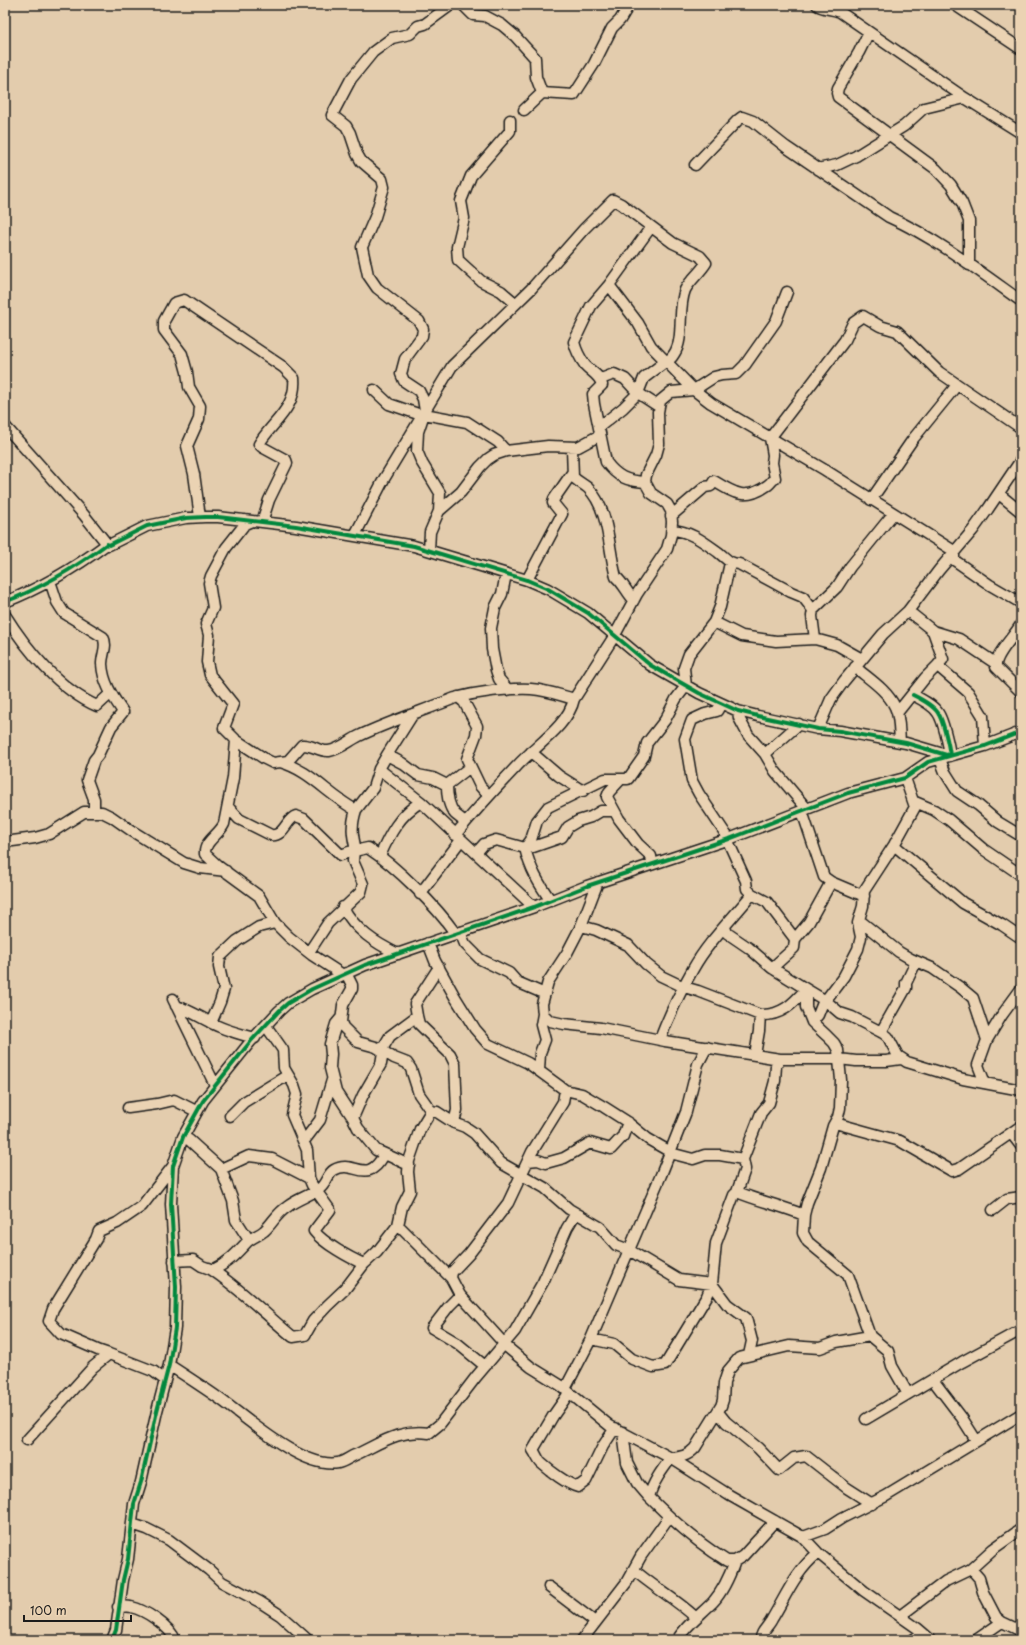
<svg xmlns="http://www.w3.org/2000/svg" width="1026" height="1645" viewBox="0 0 1026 1645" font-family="'Playpen Sans',sans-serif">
	<rect width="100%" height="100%" fill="#e3ccad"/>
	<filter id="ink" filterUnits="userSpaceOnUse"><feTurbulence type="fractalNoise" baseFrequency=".025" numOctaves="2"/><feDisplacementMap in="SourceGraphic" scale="8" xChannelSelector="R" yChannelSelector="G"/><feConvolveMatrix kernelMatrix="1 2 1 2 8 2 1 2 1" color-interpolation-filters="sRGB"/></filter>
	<g filter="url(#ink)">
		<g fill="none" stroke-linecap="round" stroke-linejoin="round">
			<defs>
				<path id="minor" d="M463 5 473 15 485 16 502 25 515 36 524 46 535 58 536 77 542 93
					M817 5C824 10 832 8 840 12L965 98 1021 133
					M955 5 1021 49
					M869 32 859 52 838 88 837 93 838 97 936 169 951 185 962 203 969 221V265
					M524 110 542 93 574 95 594 64 612 28 620 20 629 5
					M510 120V131L471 176 461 201 464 218 457 247 458 260 481 281 501 291 515 303
					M695 165 738 120 742 117 753 121 786 147 889 217C936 238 979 271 1021 301
					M817 169 837 165 856 156 904 126 924 108 965 98
					M609 285 638 323 651 346 694 390 711 403 825 470 954 551V560L990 585 1021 603
					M601 379 614 374 625 379 638 393 658 406
					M374 390 389 404 421 415
					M424 414 467 422 498 442 506 451
					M5 426 84 515 107 544
					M599 427 623 408 638 393 644 378 665 362
					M572 448 573 477C577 481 583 484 588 488 610 510 608 549 616 577 624 584 627 593 634 600
					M645 482C627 481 617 477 606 462L594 404 593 394 602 385C600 375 591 372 585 365 580 358 576 350 574 342L591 306 609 285 651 227
					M999 494 1021 512
					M871 500 913 439 957 385
					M439 511 461 492 480 467 488 459 494 455 506 451 548 446 578 447 600 435
					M671 516 705 487 711 486 714 481C735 494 746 501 768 485 771 483 772 480 775 478L772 463 773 455 770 438 845 340 853 323 863 316 880 326 897 331 939 372 1021 428
					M200 517 194 474 187 446 199 419 200 406 189 387 187 372 182 354 164 330V321L174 303 184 300 283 367 294 378C297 408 272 422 259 444L262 447 286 460 287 463 269 500 262 522
					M252 521 245 524 226 548 211 576 209 583 213 608 206 624 209 635 207 662 210 675 233 704 224 728 236 740 233 778 224 824C219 835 204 841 205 854L218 866 259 896 275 923 289 937 312 955 343 975
					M672 530C690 531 704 542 718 552 727 559 728 563 739 564L791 592 803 597 813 610 812 616 815 639
					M355 535 384 479 452 366 531 289 584 229 613 200 621 204 673 243 700 256 706 263C700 273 690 280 685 290 677 310 685 338 674 354 672 358 669 360 666 363
					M429 550 430 532 439 511 440 493 422 463 417 451 418 432 425 411 423 399 419 391 404 381 401 374 405 359 422 336 423 329 419 321 377 288 368 275 362 247 375 217 384 187 382 179 361 161 357 154 350 133 346 126 332 115 351 79 373 52 392 38 410 34 418 26 425 24 451 5
					M506 574 502 594 495 608 491 628 492 649 496 670 499 679 508 690
					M527 580 562 514 553 503 554 499 572 473
					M50 581 57 602 64 613 103 637C108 646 102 654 102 664 103 683 113 697 123 712L111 727 98 755 94 760 87 780 94 799V812
					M5 602C41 588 76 567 107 544L109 545 147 526 186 518 205 517H218L296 526 414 546 527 580 548 589 588 613 650 665 699 693 738 711 758 716 818 729 840 731 906 743 950 756C949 746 943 720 938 713 933 705 921 699 913 695
					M813 610 837 587 850 567 893 514
					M908 611 933 631 959 639 995 663
					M5 615C26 649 60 690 97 706L110 694
					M714 622 742 636 776 641 815 639 837 645 862 659
					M1021 624C1015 636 994 655 996 667L1021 692
					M933 631 943 659 938 665 940 668 968 692 983 716 985 746
					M855 667C869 679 887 690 895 707 900 717 899 731 900 742
					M458 697 464 702 477 726 476 735 467 759 480 786 489 796
					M721 704 717 711 705 714 692 720 685 739 692 781 699 794 729 839
					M738 711 739 718 748 735 765 754 775 771 807 809
					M897 713 925 678 938 665
					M818 729 831 699 844 681 883 634 908 611 939 570 973 530 988 509 1021 460
					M236 740 265 759 273 763 288 761 302 745C312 744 319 752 329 751 340 749 349 741 359 736 390 721 423 711 455 698 478 692 508 688 531 689 546 690 560 695 574 699L615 635 637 594 667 549 671 535 672 522 671 511 667 504 651 493 645 482 646 475 656 455 659 444 658 412 660 401 671 392 694 390 714 377 722 375 736 374 745 365 776 321 787 292
					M531 752 559 776 583 791
					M765 754 799 724
					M387 755 402 763 418 775 433 778 447 785
					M940 759 945 772 957 791 978 805 998 822 1021 836
					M280 762C310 770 329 796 356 810L373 788 379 769 387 755 413 714
					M379 769 421 802 534 907
					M913 801 934 810 949 820 983 849 1021 875
					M228 807 239 819 271 835C284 837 286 819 296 816L304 819 341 855 349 852 368 848C397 867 436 906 455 933
					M356 810C351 826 352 834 356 850
					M802 811 824 877 831 882 864 896
					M465 823C462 818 458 817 455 814 448 806 447 794 447 785L470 767
					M455 835C475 811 496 788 517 766 535 746 568 726 574 699
					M727 839 746 881 747 889 752 894 767 902 795 939 794 948 772 968 806 989V1007L812 1022 827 1036 834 1043 838 1050 841 1080 840 1108 838 1117 833 1126 821 1168 807 1203 804 1215 803 1233 808 1242 848 1275 870 1336 888 1351 892 1366 908 1394
					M5 842 35 838 49 834 84 812H102L112 817 132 831 184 863 200 868 226 871
					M894 845 963 903 1002 925 1021 938
					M476 853 484 844 496 840 525 848 531 840 537 821 548 807 605 779H621
					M380 856C389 835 400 814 421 802
					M652 864 651 856 638 844 619 819 607 797 609 792 621 779H628L644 756 647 743 665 720 676 699 686 686 684 668 689 654 714 622 720 607 730 563
					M598 882 581 926 596 930 628 945 646 964 661 976 684 987 698 991 760 1015C781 1016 793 1004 806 989L826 1001 840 1013 852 1017 883 1033 888 1037 898 1056 907 1062 963 1079 1021 1090
					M420 894 461 840
					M551 901C539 884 530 869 525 848L533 847 562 837 568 827 578 821 591 817 601 811H614
					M343 907C355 930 375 943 398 954
					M859 920 899 952 911 959 932 968 961 988 973 998 987 1040
					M725 927 727 933 749 948 772 968
					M460 932 465 944 480 959 509 973 517 982 545 994
					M795 939 809 922 831 882
					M428 943 435 961 455 997 475 1029 488 1044 528 1063 565 1090 582 1094 604 1107 626 1121 648 1139 674 1154 693 1159 705 1155H720L743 1159
					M309 952 328 923 361 892 363 884 353 861 354 850
					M439 967 415 1004 417 1016 419 1024 450 1054 455 1064 457 1110 454 1123
					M173 999 215 1085
					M176 1006C189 1010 198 1016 210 1022 223 1030 240 1034 255 1038
					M543 1014 550 1021 564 1024 601 1028 665 1041 780 1059H839L856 1061H886L901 1059
					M341 1018 336 1024 330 1044 331 1054 330 1068 336 1092 353 1118 358 1128 376 1150 409 1165
					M812 1022 818 1015 822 1005 844 976 858 949 861 937 858 923 863 906 864 891 894 845 915 807 905 778
					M211 1023 220 1002 224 989 219 967 220 957 237 941 259 927 275 923
					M266 1026 283 1050 284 1068 294 1085 297 1094 292 1115 307 1150 309 1178 312 1185 330 1210 314 1231C323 1243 350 1258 364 1264
					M881 1032 902 995 906 988V983L916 962
					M660 1039C669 1016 680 992 693 969 708 942 732 919 752 894
					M755 1055 759 1031 760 1015
					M539 1071 540 1053 545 1040 541 1025 543 1014 542 1004 548 982 567 953 581 926
					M985 1083 978 1065 987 1040 1002 1015 1021 989
					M565 1090 563 1102 532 1152 508 1203 469 1254 452 1272 451 1278 460 1295 508 1348 531 1367 560 1385 610 1426 671 1458 729 1495 803 1537 818 1553 864 1591 917 1628 931 1640
					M128 1108 157 1104 174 1100 196 1111
					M431 1111 437 1112 454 1123 465 1127 474 1133 501 1163 545 1188 569 1209 600 1227 616 1245 629 1250 679 1280 712 1284 707 1296 665 1365 653 1367 632 1359 614 1344 591 1339
					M230 1116 244 1102 288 1075
					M353 1118 363 1095 381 1064 384 1046 390 1036 417 1016
					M835 1123 900 1141 952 1171 959 1169 1021 1126
					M1011 1133 1021 1146
					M183 1137 189 1140 221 1169 233 1201 236 1220 249 1240
					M304 1141 320 1120 332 1080
					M528 1161 538 1160 546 1163 564 1158 590 1143 611 1149 623 1136 628 1122
					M221 1169 249 1156 272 1159 309 1178
					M737 1192C759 1201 782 1206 804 1215
					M993 1210 1007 1199 1021 1197
					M398 1225 451 1278
					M174 1261 193 1260 202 1266 213 1270C228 1263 237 1253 248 1241 253 1237 259 1235 264 1231 272 1224 277 1213 287 1207 297 1199 309 1196 319 1189 326 1185 327 1174 334 1170 354 1158 366 1187 384 1155
					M209 1268C240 1288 265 1314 293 1337L305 1335 313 1321 327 1306 345 1289 364 1264 377 1252 398 1225 402 1207 410 1191 408 1172 409 1161 420 1129 431 1111 419 1094 411 1069 407 1063 394 1058 376 1047 358 1042 343 1027 341 1022 343 1005 352 989V985L346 973
					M460 1295 449 1306 432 1328 457 1343 485 1366
					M109 1354 100 1351 61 1334 49 1321 53 1309 96 1239 99 1231 117 1223 142 1206 173 1166
					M749 1355 752 1341 746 1318 727 1304 712 1284 716 1243 734 1195 737 1192 745 1169 743 1159 761 1113 769 1103 775 1081 776 1065 780 1059
					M169 1365C186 1376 203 1387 220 1399 248 1419 302 1469 338 1463 344 1462 350 1457 355 1455 381 1443 399 1429 429 1433L440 1424 476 1377 515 1331 543 1282 567 1228 576 1213
					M933 1380 962 1418 976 1440
					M565 1389 591 1339 661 1175 686 1112 698 1064 707 1047
					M569 1393 553 1416 533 1450C536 1454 538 1460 541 1463 550 1471 567 1484 578 1487L586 1481 603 1446 615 1428
					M718 1412 726 1422 758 1448 779 1470 794 1458 806 1456 847 1488 872 1504
					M866 1419 962 1362 1021 1330
					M623 1432 627 1463 637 1483 649 1497
					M27 1440 93 1367 109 1354 153 1371 165 1380
					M775 1521 743 1556 735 1561H727C699 1544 673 1521 649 1497 653 1482 662 1470 671 1458 681 1457 688 1456 695 1448L721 1406 723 1400 724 1383 728 1371 739 1358 789 1346 820 1348 836 1342 870 1336
					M132 1524 147 1529 169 1540 209 1570 222 1582 260 1602 280 1615 308 1640
					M803 1537 825 1529 842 1518 886 1496 1021 1414
					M971 1569 979 1578 983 1592 996 1617 1002 1622 1021 1631
					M634 1570C653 1587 676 1599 695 1617
					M549 1587 595 1622
					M118 1607C122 1607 127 1606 131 1607 145 1610 170 1626 175 1640
					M900 1616 946 1581 971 1569 993 1549 1021 1529
					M112 1640 116 1630 123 1580 128 1559 134 1504 141 1482 157 1411 169 1365 175 1328 176 1287 171 1204 173 1166 183 1137 203 1101 251 1041 279 1011 288 1003 312 989 365 965 534 907 587 886 729 839 848 793 905 778 928 762 985 746 1021 732
					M582 1640 626 1583 641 1556 669 1517
					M677 1640C687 1624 700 1615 713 1602 723 1591 730 1575 735 1561
					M761 1640C760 1632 769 1626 772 1619 787 1594 795 1572 818 1553
					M913 1640 922 1633
					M976 1640 1002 1622"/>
			</defs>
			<use href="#minor" stroke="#1c1c1c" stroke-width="13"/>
			<use href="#minor" stroke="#ebd3b3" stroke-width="10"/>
			<defs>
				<path id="cycleway" d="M5 602C41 588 76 567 107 544L109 545 147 526 186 518 205 517H218L296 526 414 546 527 580 548 589 588 613 650 665 699 693 738 711 758 716 818 729 840 731 906 743 950 756C949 746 943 720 938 713 933 705 921 699 913 695
					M112 1640 116 1630 123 1580 128 1559 134 1504 141 1482 157 1411 169 1365 175 1328 176 1287 171 1204 173 1166 183 1137 203 1101 251 1041 279 1011 288 1003 312 989 365 965 534 907 587 886 729 839 848 793 905 778 928 762 985 746 1021 732"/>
			</defs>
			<use href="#cycleway" stroke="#ebd3b3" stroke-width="6"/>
			<use href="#cycleway" stroke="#00873e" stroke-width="4"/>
		</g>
	</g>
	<rect width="1026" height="1645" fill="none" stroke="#ebd3b3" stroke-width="20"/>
	<rect x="10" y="10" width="1006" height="1625" fill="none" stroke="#1c1c1c" stroke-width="1.5" filter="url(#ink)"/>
	<path d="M24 1615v6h107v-6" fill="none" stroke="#1c1c1c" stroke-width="2"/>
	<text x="30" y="1615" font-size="12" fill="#1c1c1c" stroke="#ebd3b3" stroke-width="3" paint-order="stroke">100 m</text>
</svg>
